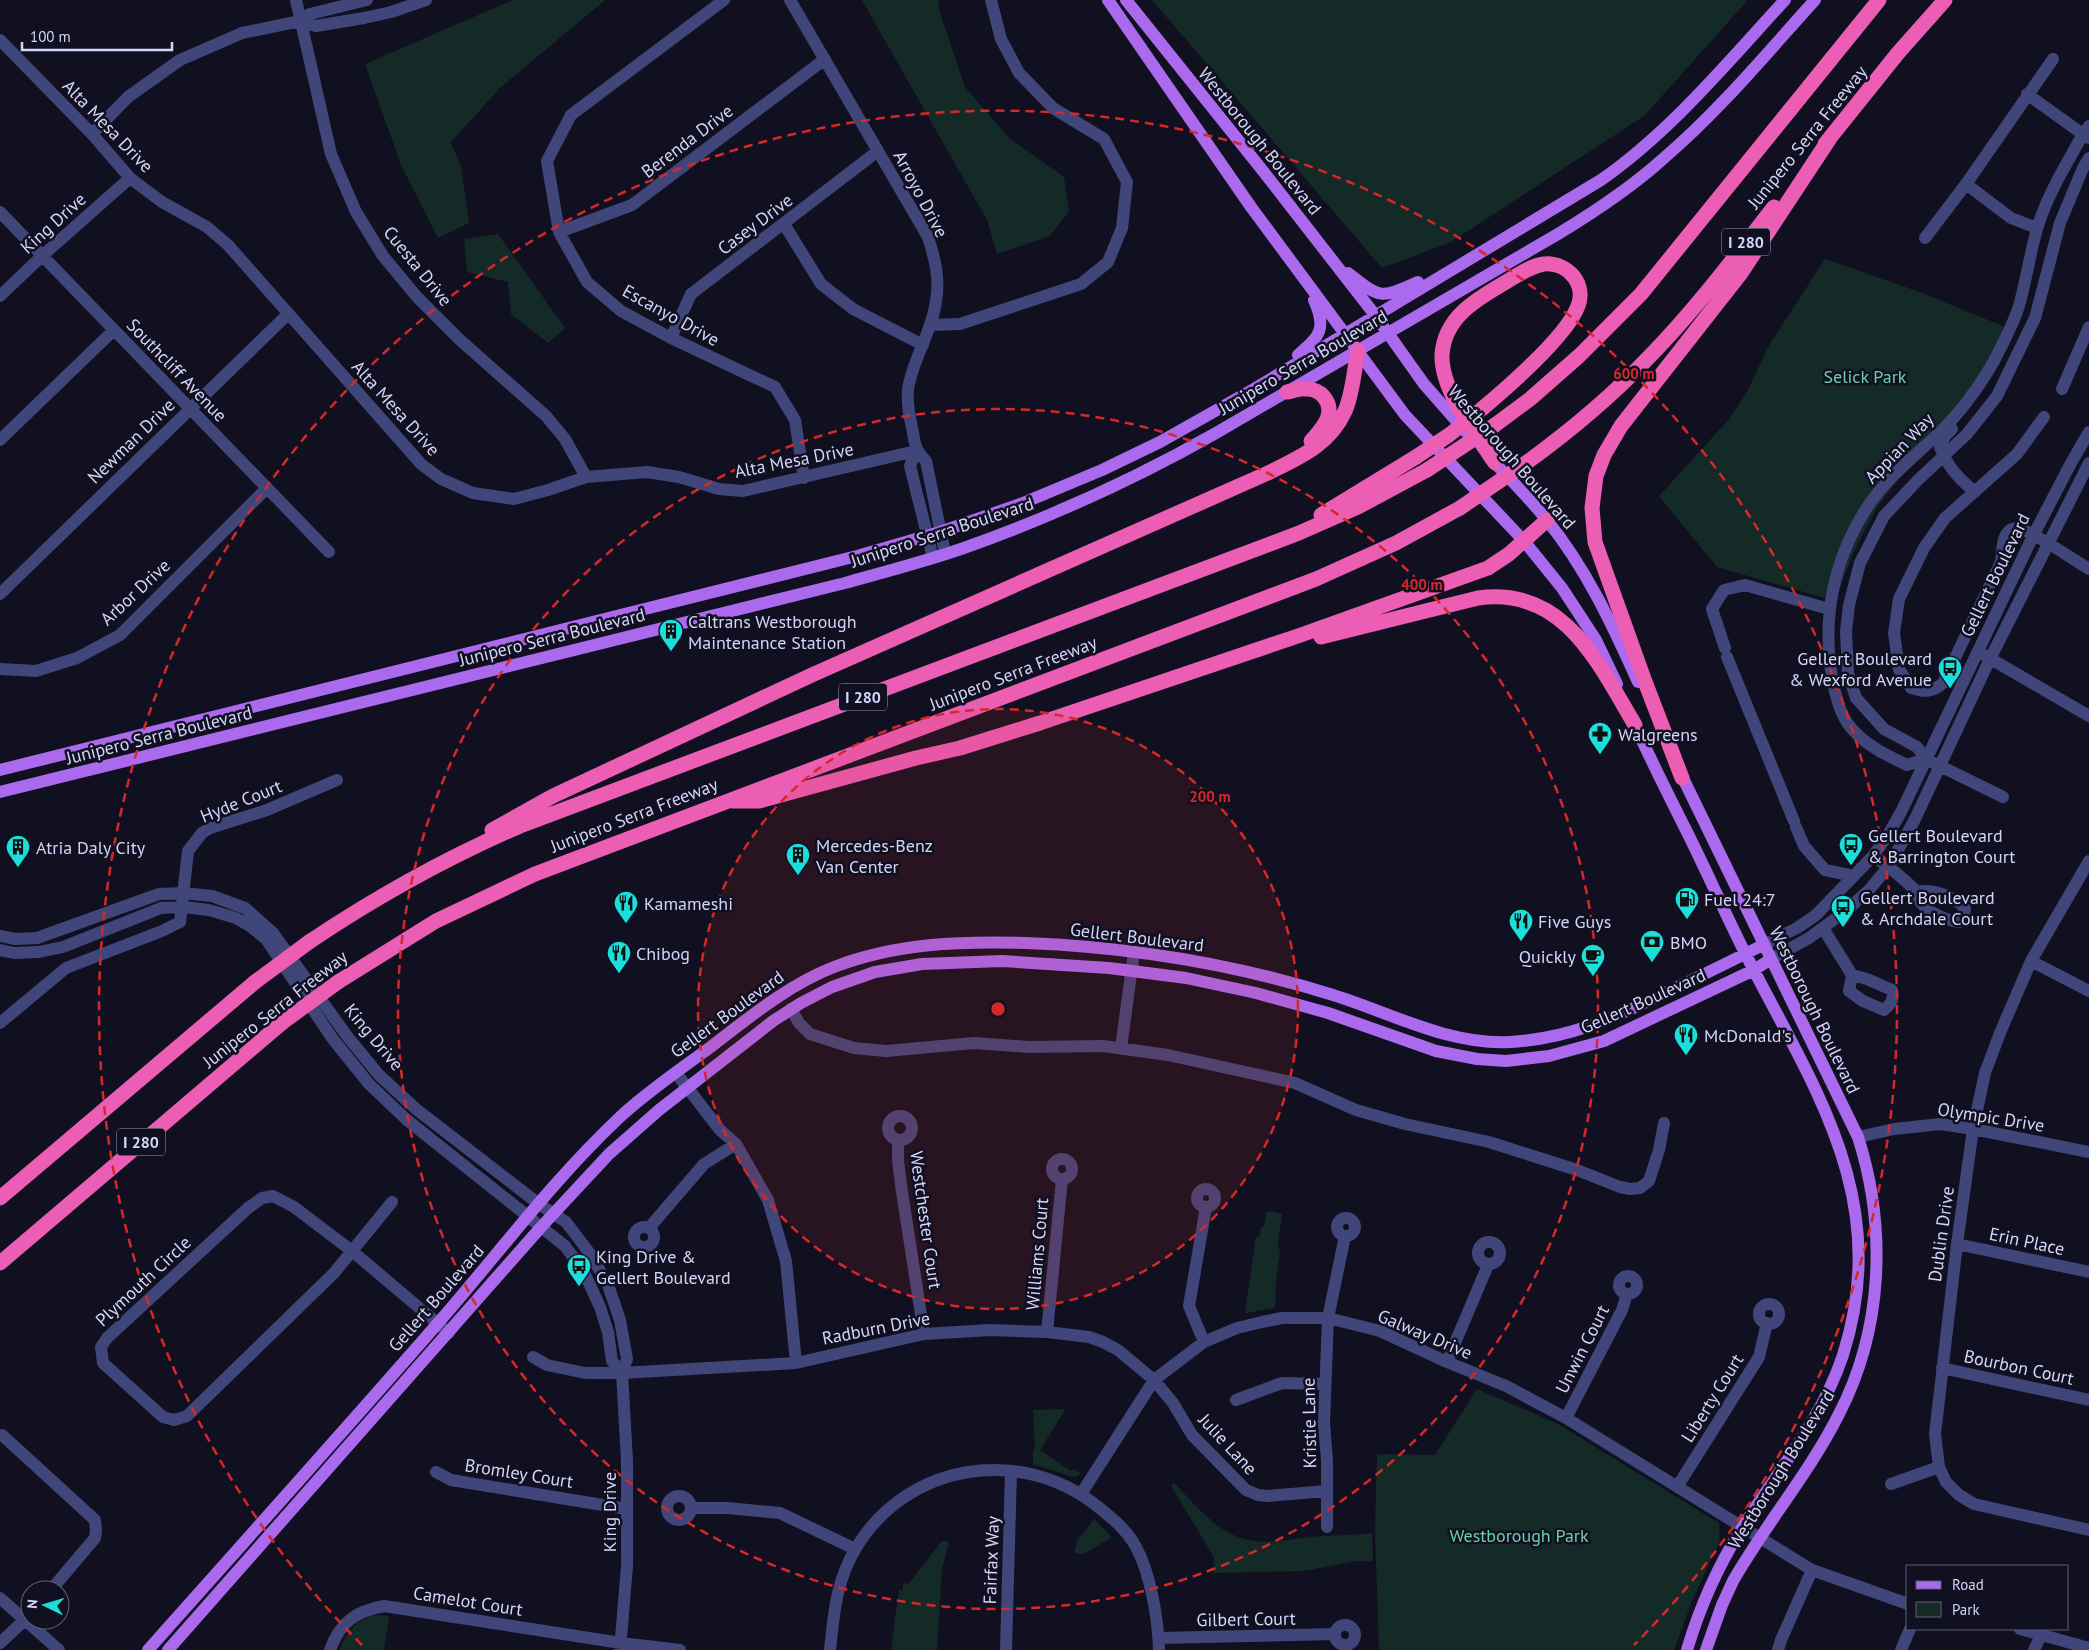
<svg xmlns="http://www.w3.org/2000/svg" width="2089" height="1650" viewBox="0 0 2089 1650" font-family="'PT Sans',sans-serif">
	<rect width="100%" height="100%" fill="#111020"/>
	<path fill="#142a26" d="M513 0H605L500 88 451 142 461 167 469 223 438 238 401 165 365 64Z
		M862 0H938L940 13 965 87 1009 138 1064 177 1069 211 1050 236 997 254 987 220Z
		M1152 0H1748L1644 116 1451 242 1382 268Z
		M498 234 565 328 548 343 511 314 508 282 467 272 464 239Z
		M1825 259 1917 291 2015 331 1930 449 1898 480 1878 506 1854 551 1835 601 1717 567 1659 496 1731 417 1749 388 1768 347Z
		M1267 1211 1282 1214 1278 1241 1280 1254 1276 1280 1275 1308 1245 1313 1256 1237H1259L1261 1227H1264Z
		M1477 1389 1558 1424 1719 1523 1720 1540 1693 1599 1674 1650H1379L1375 1532 1377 1454 1435 1455Z
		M1061 1409 1065 1410 1040 1450 1071 1471 1074 1469 1081 1473 1077 1476H1070L1033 1464V1450L1035 1449 1033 1410Z
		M1174 1483C1191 1500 1209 1523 1231 1534 1263 1549 1289 1538 1322 1536 1339 1535 1355 1535 1372 1533L1373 1561H1357L1303 1571 1214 1573V1557L1171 1486Z
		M1094 1519 1112 1537 1084 1554 1074 1553 1077 1541Z
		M942 1541H949L942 1569 937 1650H891L899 1590H903V1583L908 1584Z
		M375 1615 389 1616 384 1650H339C348 1631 354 1621 375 1615Z"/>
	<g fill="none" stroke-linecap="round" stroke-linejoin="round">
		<path stroke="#41467a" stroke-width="12" d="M296 0 331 154 356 212 383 256 417 297 459 339 546 416 565 439 586 477
			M724 0 571 115 547 161 559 232 587 282 621 311 671 338 775 387 795 420 804 478
			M790 0 928 237C935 259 940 279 936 301 932 332 913 358 908 389 907 401 909 415 912 427 915 443 914 449 926 461L945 553
			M300 21 316 26 364 18 391 12 426 0
			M0 40 92 134 130 178 162 202 207 227 228 245 421 464 441 479 473 493 514 499 548 490 586 477 647 472 679 477 719 489 743 491 916 451
			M2027 94 2088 138
			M92 134 128 97 180 60 242 33 300 21 310 14 367 0
			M1966 184 2011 218 2037 228
			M0 212 329 552
			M784 224 821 284 853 309 923 345
			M559 232 632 205 825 59
			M1925 238 1966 184 2053 59
			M0 296 42 256 130 178
			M931 325 960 324 1081 284 1108 262 1122 228 1127 182 1104 139 1053 108 1019 73 1001 39 991 0
			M671 338 691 294 878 151
			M2062 389 2089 327
			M2044 417 2017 454 1945 518 1924 548 1899 599 1894 633 1899 669 1911 688C1924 692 1932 693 1943 683L2001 562C2003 552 2001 540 2008 532 2010 529 2015 528 2018 528 2036 533 2072 559 2089 569
			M1952 429 1945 436 1940 447C1947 466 1959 479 1975 492
			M0 440 114 330
			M916 451 910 466 933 558
			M0 594 288 314
			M1725 648 1712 609 1724 590 1745 585 1829 609
			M1984 655 2089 716
			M1727 657 1794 821
			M0 669 36 671 77 658 120 635 267 488
			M1926 759 1907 765C1888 756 1867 746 1853 730 1841 718 1836 698 1833 682 1821 621 1833 561 1866 509 1886 478 1914 457 1939 433 1961 412 1979 387 1994 361 2003 343 2013 325 2019 306 2026 281 2030 254 2037 229 2047 195 2066 165 2083 134L2089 126
			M2003 797 1926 759 1917 747 1884 729 1856 698 1848 673 1846 631 1849 605 1860 563 1884 516 1918 480 1967 434 1997 396 2035 318 2060 223 2083 168 2089 158
			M1796 827 1804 846 1825 870 1854 876
			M1873 856C1888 866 1902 877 1915 890 1919 894 1918 899 1921 903 1929 913 1948 921 1959 922L1964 915 1965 909C1956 897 1933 888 1918 892
			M2089 861 2031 961 2000 1033 1985 1073 1973 1129 1957 1244 1935 1434 1939 1467 1946 1482 1959 1495 1974 1504 2089 1530
			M1823 928 1852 975 1849 991 1863 1001 1884 1010C1891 1004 1894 1000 1892 990L1867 979 1852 975
			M0 936 15 939 37 938 159 894 183 893 212 896 245 908 273 933 347 1036 379 1075 416 1109 539 1204 566 1222 591 1255 608 1285 620 1320 627 1359 622 1373 627 1461V1566L620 1650
			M1763 945 1797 928 1816 915 1873 856 1888 835 1901 812 2033 536 2071 463 2089 432
			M0 950 14 953 39 952 63 947 161 908 183 907 209 910 236 918 250 926 266 939 332 1038 369 1084 407 1120 565 1246 583 1270 600 1307 608 1332 612 1361 622 1373
			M1771 959 1809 938 1847 910 1869 890 1889 866 1915 819 1990 659 2089 463
			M2031 961 2089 991
			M791 1009 799 1023 810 1034 854 1048 886 1051 974 1043 1029 1047 1103 1046 1168 1055 1295 1083 1356 1110 1405 1124 1489 1142 1577 1170 1620 1187 1630 1189 1640 1188 1649 1181 1659 1150 1664 1123
			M0 1023 66 968 162 931 180 922 188 851 202 833 210 828 267 810 337 780
			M1121 1048 1134 952
			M676 1073 720 1130 736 1144 768 1200 786 1261 796 1363
			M888 1128a12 12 0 1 1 24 0a12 12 0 1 1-24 0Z
			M1858 1137 1894 1129 1940 1124 1973 1129 2089 1152
			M898 1140V1161L902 1192 924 1334
			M1052 1169a10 10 0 1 1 20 0a10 10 0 1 1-20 0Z
			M1197 1198a9 9 0 1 1 18 0a9 9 0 1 1-18 0Z
			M273 1196 294 1207 352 1251 334 1273 187 1416 174 1420 163 1417 103 1363 101 1347 107 1338 248 1208 262 1198Z
			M392 1202 352 1251 449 1333
			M1337 1227a9 9 0 1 1 18 0a9 9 0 1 1-18 0Z
			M634 1237a10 10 0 1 1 20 0a10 10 0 1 1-20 0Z
			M649 1228 704 1164 736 1144
			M1478 1253a11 11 0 1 1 22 0a11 11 0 1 1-22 0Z
			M1957 1244 2089 1272
			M1619 1285a9 9 0 1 1 18 0a9 9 0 1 1-18 0Z
			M1759 1314a10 10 0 1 1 20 0a10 10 0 1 1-20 0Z
			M1047 1332 1062 1179
			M1204 1342 1189 1306 1206 1207
			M533 1357 547 1365 585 1373H622L796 1363 924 1334 990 1330 1047 1332 1089 1337 1103 1342 1118 1350 1154 1380 1173 1403 1192 1435 1246 1490 1258 1495 1268 1496 1327 1491
			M1447 1362 1488 1265
			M1942 1368 2089 1400
			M1236 1400 1282 1383 1325 1384
			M1566 1418 1622 1310 1627 1294
			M2 1435 95 1520 96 1531 95 1538 51 1590
			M436 1472 451 1480 627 1509
			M1891 1484 1939 1467
			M1677 1487 1759 1357 1767 1323
			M1081 1494 1154 1380 1204 1342 1237 1328 1262 1322 1282 1318H1328L1380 1331 1447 1362 1506 1386 1566 1418 1812 1570 1908 1604
			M667 1508a12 12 0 1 1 24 0a12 12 0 1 1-24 0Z
			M691 1508H727L780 1513 855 1549
			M1327 1527V1461L1324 1423 1328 1318 1345 1236
			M0 1598 59 1650
			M1335 1635a10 10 0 1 1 20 0a10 10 0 1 1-20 0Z
			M2020 1629 2089 1648
			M1159 1638 1335 1634
			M0 1643 30 1615
			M330 1650C340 1622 356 1611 384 1606L621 1643 680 1650
			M830 1650C834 1613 836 1581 856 1548 907 1463 1020 1445 1097 1506 1112 1518 1127 1530 1136 1547 1151 1575 1158 1619 1159 1650
			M1006 1650 1011 1471
			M1778 1650 1781 1640 1812 1570
			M1901 1650 1910 1629
			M2034 1650 2042 1633"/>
		<path stroke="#ab69ed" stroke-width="12" d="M1108 0 1251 207 1405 415 1524 541 1562 588 1596 640 1617 684
			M1126 0 1263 171 1375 315 1424 384 1467 433
			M1348 273C1381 299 1380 299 1418 282
			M1298 355C1320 336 1327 329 1314 300
			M1489 457C1508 477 1528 497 1546 519 1586 568 1612 624 1638 682
			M1631 716C1648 755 1668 794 1687 832 1707 872 1725 913 1745 953 1813 1087 1893 1197 1843 1355 1822 1419 1777 1472 1742 1528 1718 1566 1700 1606 1687 1650
			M0 770 857 556 940 532 1023 503 1102 470 1160 442 1254 389 1601 180C1671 131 1727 63 1785 0
			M1679 770 1858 1137C1887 1228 1883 1329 1839 1414 1810 1472 1765 1525 1733 1581L1722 1605 1706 1650
			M0 792 845 583C884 572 923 562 961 549 1049 518 1135 479 1216 433L1558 234C1596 211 1632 187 1664 158 1719 111 1766 54 1815 0
			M148 1650C245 1541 343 1432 439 1322 499 1253 553 1180 620 1117 648 1091 681 1069 712 1046 751 1016 788 985 834 967 896 943 961 941 1026 943 1130 947 1234 964 1333 995 1391 1013 1448 1045 1510 1042 1568 1039 1617 1017 1667 992 1699 977 1731 961 1763 945
			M168 1650 542 1226 609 1154 659 1110 773 1021 801 1003 832 987 875 972 922 964 1002 961 1109 968 1186 978 1256 993 1328 1013 1436 1051 1477 1059 1506 1061 1549 1056 1604 1041 1754 970 1771 959"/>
		<path stroke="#eb5eb4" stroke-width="15" d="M1825 144 1898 53 1945 0
			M1287 392C1293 391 1300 388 1306 389 1313 389 1320 392 1324 397 1337 413 1322 429 1311 441
			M1483 408C1509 386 1567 336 1578 306 1582 296 1580 285 1574 277 1567 268 1556 263 1544 264 1530 266 1518 275 1506 282 1477 299 1444 317 1442 355 1441 391 1476 434 1495 463
			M1495 425 1530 399 1579 356 1641 294 1879 0
			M1526 463C1570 431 1612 396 1650 356 1695 310 1734 258 1774 207
			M1321 515 1416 457
			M1321 637 1478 598C1564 586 1598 663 1635 725
			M1682 778 1644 679 1595 542 1592 508 1596 476 1604 455 1621 426 1741 273 1830 138
			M733 801H759L916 758 960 748 1040 723 1298 636 1488 568 1509 554 1547 520
			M492 830 553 796 814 674 1268 473C1298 458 1330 445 1345 411 1353 393 1354 370 1358 350
			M309 942C376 897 446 858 520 826L1299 533 1358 507 1427 470
			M338 982 436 921 535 874 1316 579 1396 543 1460 508
			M0 1198 255 982
			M0 1263 283 1022"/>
		<path stroke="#eb5eb4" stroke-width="15" d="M1416 457 1449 435 1483 408
			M1427 470 1495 425
			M1460 508 1526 463
			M255 982 309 942
			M283 1022 338 982"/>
	</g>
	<circle cx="998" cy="1009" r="300" fill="#d62828" fill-opacity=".12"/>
	<g fill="none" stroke="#d62828" stroke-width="2.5" stroke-dasharray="9 6">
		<circle cx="998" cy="1009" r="300"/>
		<circle cx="998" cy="1009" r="600"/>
		<path d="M362 1645A899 899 0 1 1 1634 1645"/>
	</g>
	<defs>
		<symbol id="building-pin" viewBox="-11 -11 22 30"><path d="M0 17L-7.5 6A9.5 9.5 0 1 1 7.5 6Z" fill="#1bdfda" stroke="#111020"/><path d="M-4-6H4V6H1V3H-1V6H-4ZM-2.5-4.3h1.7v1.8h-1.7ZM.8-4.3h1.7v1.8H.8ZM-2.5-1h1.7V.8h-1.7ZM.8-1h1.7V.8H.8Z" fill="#111"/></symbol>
		<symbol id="bus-pin" viewBox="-11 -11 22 30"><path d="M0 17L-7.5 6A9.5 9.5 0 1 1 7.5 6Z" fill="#1bdfda" stroke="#111020"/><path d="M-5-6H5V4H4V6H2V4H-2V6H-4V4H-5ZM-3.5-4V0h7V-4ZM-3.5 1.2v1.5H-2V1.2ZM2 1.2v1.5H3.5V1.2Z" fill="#111"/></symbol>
		<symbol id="pharmacy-pin" viewBox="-11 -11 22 30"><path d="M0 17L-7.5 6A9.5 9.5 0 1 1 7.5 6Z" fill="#1bdfda" stroke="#111020"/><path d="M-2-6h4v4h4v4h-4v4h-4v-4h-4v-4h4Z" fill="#111"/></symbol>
		<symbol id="fuel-pin" viewBox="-11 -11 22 30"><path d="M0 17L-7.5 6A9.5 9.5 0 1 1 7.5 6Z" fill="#1bdfda" stroke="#111020"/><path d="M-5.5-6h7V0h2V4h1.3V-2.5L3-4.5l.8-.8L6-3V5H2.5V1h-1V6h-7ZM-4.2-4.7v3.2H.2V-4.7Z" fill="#111"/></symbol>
		<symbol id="restaurant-pin" viewBox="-11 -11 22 30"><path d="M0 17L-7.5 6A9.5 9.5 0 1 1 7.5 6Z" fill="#1bdfda" stroke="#111020"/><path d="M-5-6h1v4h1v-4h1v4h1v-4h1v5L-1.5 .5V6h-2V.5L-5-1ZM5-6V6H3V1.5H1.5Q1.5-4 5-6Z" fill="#111"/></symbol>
		<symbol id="bank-pin" viewBox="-11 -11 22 30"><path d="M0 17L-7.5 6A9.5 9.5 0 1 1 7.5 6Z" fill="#1bdfda" stroke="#111020"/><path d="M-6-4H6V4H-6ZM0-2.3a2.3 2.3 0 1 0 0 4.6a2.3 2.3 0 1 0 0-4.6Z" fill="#111"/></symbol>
		<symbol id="cafe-pin" viewBox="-11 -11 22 30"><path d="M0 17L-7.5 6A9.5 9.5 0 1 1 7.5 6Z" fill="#1bdfda" stroke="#111020"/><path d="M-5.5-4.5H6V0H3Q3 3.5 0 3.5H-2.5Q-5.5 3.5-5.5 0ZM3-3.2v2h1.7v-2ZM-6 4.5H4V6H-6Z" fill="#111"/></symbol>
	</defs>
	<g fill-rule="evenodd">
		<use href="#building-pin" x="657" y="617" width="28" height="38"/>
		<use href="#bus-pin" x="1936" y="654" width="28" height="38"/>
		<use href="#pharmacy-pin" x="1586" y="720" width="28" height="38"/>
		<use href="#bus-pin" x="1837" y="831" width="28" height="38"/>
		<use href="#building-pin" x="4" y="833" width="28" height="38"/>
		<use href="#building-pin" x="784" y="841" width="28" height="38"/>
		<use href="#fuel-pin" x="1673" y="885" width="28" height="38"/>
		<use href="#restaurant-pin" x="612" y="889" width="28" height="38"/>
		<use href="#bus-pin" x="1829" y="893" width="28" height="38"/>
		<use href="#restaurant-pin" x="1507" y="907" width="28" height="38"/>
		<use href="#bank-pin" x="1638" y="928" width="28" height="38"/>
		<use href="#restaurant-pin" x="605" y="939" width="28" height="38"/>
		<use href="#cafe-pin" x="1579" y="942" width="28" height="38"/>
		<use href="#restaurant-pin" x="1672" y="1021" width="28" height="38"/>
		<use href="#bus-pin" x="565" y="1252" width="28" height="38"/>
	</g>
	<g text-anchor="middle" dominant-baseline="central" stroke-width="5" stroke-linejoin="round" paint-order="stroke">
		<g fill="#111020" stroke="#9a9ab9" stroke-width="1">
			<rect x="1722" y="228.5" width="48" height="27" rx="4"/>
			<rect x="839" y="683.5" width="48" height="27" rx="4"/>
			<rect x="117" y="1128.5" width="48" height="27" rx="4"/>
		</g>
		<g font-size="16" font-weight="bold" fill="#d5d5fa">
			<text x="1746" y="242">I 280</text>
			<text x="863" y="697">I 280</text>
			<text x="141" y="1142">I 280</text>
		</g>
		<g font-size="18" fill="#d5d5fa" stroke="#111020">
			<text transform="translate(108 126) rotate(46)">Alta Mesa Drive</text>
			<text transform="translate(1807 137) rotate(-51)">Junipero Serra Freeway</text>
			<text transform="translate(687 141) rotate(-37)">Berenda Drive</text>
			<text transform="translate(1260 141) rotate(51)">Westborough Boulevard</text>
			<text transform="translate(921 194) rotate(62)">Arroyo Drive</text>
			<text transform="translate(53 223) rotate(-42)">King Drive</text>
			<text transform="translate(755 224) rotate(-37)">Casey Drive</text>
			<text transform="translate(418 266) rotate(51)">Cuesta Drive</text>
			<text transform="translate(671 315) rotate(29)">Escanyo Drive</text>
			<text transform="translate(1303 362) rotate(-30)">Junipero Serra Boulevard</text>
			<text transform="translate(177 370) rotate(46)">Southcliff Avenue</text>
			<text transform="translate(396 408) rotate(48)">Alta Mesa Drive</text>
			<text transform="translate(131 441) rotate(-44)">Newman Drive</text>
			<text transform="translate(1899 448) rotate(-46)">Appian Way</text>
			<text transform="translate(1512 457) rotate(49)">Westborough Boulevard</text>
			<text transform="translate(794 460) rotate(-11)">Alta Mesa Drive</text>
			<text transform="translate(942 532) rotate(-18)">Junipero Serra Boulevard</text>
			<text transform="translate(1995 575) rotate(-64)">Gellert Boulevard</text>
			<text transform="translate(135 592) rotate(-43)">Arbor Drive</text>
			<text transform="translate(552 637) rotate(-14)">Junipero Serra Boulevard</text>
			<text transform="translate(1013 673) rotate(-21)">Junipero Serra Freeway</text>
			<text transform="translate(159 735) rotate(-14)">Junipero Serra Boulevard</text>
			<text transform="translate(241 801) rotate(-22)">Hyde Court</text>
			<text transform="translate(634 815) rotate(-21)">Junipero Serra Freeway</text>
			<text transform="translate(1137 937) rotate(7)">Gellert Boulevard</text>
			<text transform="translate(1643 1001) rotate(-24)">Gellert Boulevard</text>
			<text transform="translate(275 1009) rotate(-38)">Junipero Serra Freeway</text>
			<text transform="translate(1815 1010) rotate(64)">Westborough Boulevard</text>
			<text transform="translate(727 1014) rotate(-36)">Gellert Boulevard</text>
			<text transform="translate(374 1037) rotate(50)">King Drive</text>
			<text transform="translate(1991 1117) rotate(9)">Olympic Drive</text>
			<text transform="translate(926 1220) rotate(82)">Westchester Court</text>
			<text transform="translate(1941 1234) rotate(-82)">Dublin Drive</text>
			<text transform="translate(2027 1241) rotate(12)">Erin Place</text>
			<text transform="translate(1037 1254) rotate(-85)">Williams Court</text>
			<text transform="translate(143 1281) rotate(-43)">Plymouth Circle</text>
			<text transform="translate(436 1298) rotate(-49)">Gellert Boulevard</text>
			<text transform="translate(876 1328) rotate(-11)">Radburn Drive</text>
			<text transform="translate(1425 1334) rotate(23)">Galway Drive</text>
			<text transform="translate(1582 1349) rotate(-63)">Unwin Court</text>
			<text transform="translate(2019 1367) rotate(12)">Bourbon Court</text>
			<text transform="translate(1712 1398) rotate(-58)">Liberty Court</text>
			<text transform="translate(1309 1423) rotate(-91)">Kristie Lane</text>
			<text transform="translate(1228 1444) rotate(47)">Julie Lane</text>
			<text transform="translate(1781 1469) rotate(-58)">Westborough Boulevard</text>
			<text transform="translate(519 1473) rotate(9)">Bromley Court</text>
			<text transform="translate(609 1512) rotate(-90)">King Drive</text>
			<text transform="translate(991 1560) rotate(-88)">Fairfax Way</text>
			<text transform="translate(468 1601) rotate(9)">Camelot Court</text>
			<text transform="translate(1246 1619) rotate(-1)">Gilbert Court</text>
		</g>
		<g font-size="18" fill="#6ad1aa" stroke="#111020">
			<text x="1865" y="376">Selick Park</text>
			<text x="1519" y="1535">Westborough Park</text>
		</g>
		<g font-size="18" fill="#d5d5fa" stroke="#111020" text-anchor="start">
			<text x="688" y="621">Caltrans Westborough<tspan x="688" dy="21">Maintenance Station</tspan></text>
			<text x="1932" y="658" text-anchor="end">Gellert Boulevard<tspan x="1932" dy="21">&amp; Wexford Avenue</tspan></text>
			<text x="1618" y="734">Walgreens</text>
			<text x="1868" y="835">Gellert Boulevard<tspan x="1868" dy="21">&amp; Barrington Court</tspan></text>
			<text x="816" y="845">Mercedes-Benz<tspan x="816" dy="21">Van Center</tspan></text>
			<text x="36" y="847">Atria Daly City</text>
			<text x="1860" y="897">Gellert Boulevard<tspan x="1860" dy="21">&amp; Archdale Court</tspan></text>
			<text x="1704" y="899">Fuel 24:7</text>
			<text x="644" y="903">Kamameshi</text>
			<text x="1538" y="921">Five Guys</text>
			<text x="1670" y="942">BMO</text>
			<text x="636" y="953">Chibog</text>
			<text x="1576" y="956" text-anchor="end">Quickly</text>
			<text x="1704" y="1035">McDonald's</text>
			<text x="596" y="1256">King Drive &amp;<tspan x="596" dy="21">Gellert Boulevard</tspan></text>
		</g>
	</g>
	<circle cx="998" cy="1009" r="8" fill="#d62828" stroke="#111020" stroke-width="2.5"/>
	<g font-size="15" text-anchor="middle" font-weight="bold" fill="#d62828" stroke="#111020" stroke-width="5" stroke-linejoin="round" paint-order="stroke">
		<text x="1634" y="379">600 m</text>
		<text x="1422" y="590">400 m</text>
		<text x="1210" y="802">200 m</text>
	</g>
	<rect x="1906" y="1565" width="162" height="65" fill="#111020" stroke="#5f5f77"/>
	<rect x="1916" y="1581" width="25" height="8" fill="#ab69ed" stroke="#5f5f77"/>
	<text x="1952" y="1590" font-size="15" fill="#d5d5fa">Road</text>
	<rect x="1916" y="1602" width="25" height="15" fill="#142a26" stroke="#5f5f77"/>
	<text x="1952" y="1615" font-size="15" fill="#d5d5fa">Park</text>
	<g transform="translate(45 1605) rotate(275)"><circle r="24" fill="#111020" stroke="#5f5f77"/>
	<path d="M0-4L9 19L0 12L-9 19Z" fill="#1bdfda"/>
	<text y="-8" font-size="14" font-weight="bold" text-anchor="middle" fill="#d5d5fa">N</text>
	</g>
	<path d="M22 42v8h150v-8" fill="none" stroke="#d5d5fa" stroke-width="2.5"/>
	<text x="30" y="42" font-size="15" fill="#d5d5fa" stroke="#111020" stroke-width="4" paint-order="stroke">100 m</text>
</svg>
